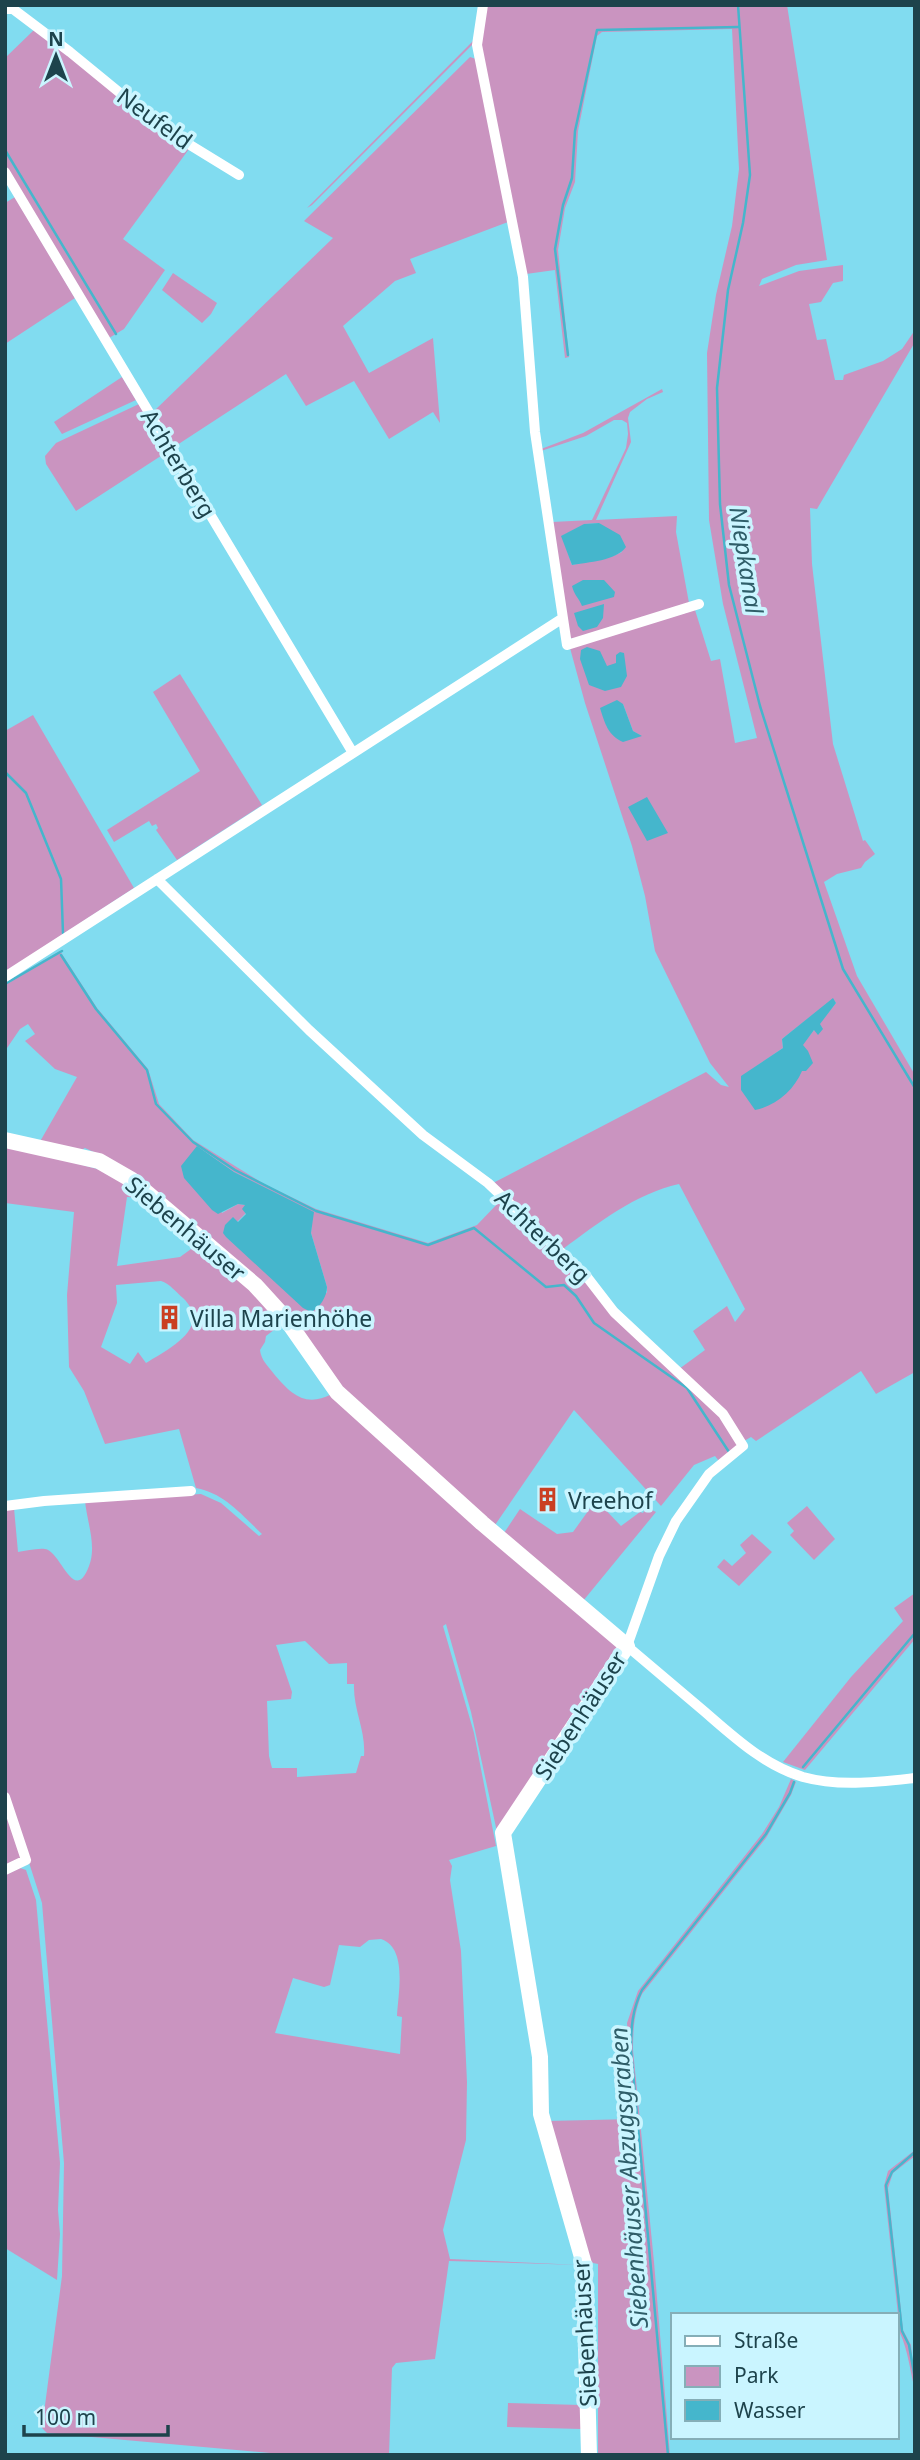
<svg xmlns="http://www.w3.org/2000/svg" width="920" height="2460" viewBox="0 0 920 2460" font-family="'Noto Sans',sans-serif">
	<rect width="100%" height="100%" fill="#81dcf0"/>
	<path fill="#ca94c0" fill-rule="evenodd" d="M487 5H787L827 260 796 265 762 279 759 286 799 271 843 265V281L833 283 821 302 809 304 817 340 826 339 835 380H843L844 375 883 361 902 349 915 330V342L817 509 810 508 812 564 833 744 863 841 865 840 875 854 865 862 861 868 837 874 824 882 857 976 915 1075V1372L876 1394 861 1371 756 1441 751 1437 744 1441 679 1369 705 1350 693 1331 727 1306 735 1322 745 1309 679 1184C635 1194 598 1223 563 1249L493 1183 706 1072 721 1085 729 1087 710 1063 655 951 645 896 632 846 585 703 570 648 695 610 711 661 720 659 735 743 757 738 723 604 709 520 707 353 716 295 732 226 739 169 732 29 602 32 597 36 578 131 575 182 565 208 558 250 569 357 565 358 555 270 526 274 479 40ZM623 704 633 731 641 736 606 726ZM833 999 836 1003 802 1045 741 1077 783 1048 782 1039Z
		M35 29 189 149 123 239 165 270 124 329 109 338 5 165V58Z
		M473 41V44L312 205 307 208Z
		M470 57 476 59 508 222 410 259 416 273 395 281 343 326 369 373 433 338 440 423 433 412 389 439 354 381 306 406 286 374 174 447 153 412 333 238 304 221Z
		M15 197 75 298 5 344V203Z
		M173 273 217 303 211 314 202 323 162 290Z
		M122 377 136 400 62 434 54 422Z
		M662 389 663 392 647 399 630 412 628 418 631 442 596 520 677 516 676 532 689 603 575 640 569 637 552 522 592 520 626 448 628 434 627 423 622 420H614L586 436 541 451V449L583 433ZM599 523 622 552 613 556 572 565 562 536 585 524Z
		M139 404 167 452 76 511 46 464 45 456 56 443Z
		M180 674 262 805 177 860 156 830 158 828 156 824 152 826 149 821 114 842 107 830 200 771 153 692Z
		M33 715 134 888 5 972V731Z
		M60 951 97 1008 148 1069 159 1104 193 1140 264 1184 316 1209 428 1243 477 1225 501 1200 726 1421 739 1447 719 1461 715 1456 694 1465 661 1506 574 1410 495 1525 348 1397 289 1318 111 1160 85 1148 73 1154 38 1145 77 1077 55 1069 25 1041 35 1034 28 1024 20 1029 5 1051V983ZM197 1146 234 1172 313 1212 311 1233 327 1287V1293L225 1225 237 1222 246 1213V1205L238 1204 222 1213Z
		M5 1144 101 1170 124 1182 146 1198 127 1197 117 1266 180 1257 198 1244 251 1287 283 1323 266 1336 265 1342 260 1350C261 1360 268 1366 274 1374 291 1394 305 1408 332 1394L340 1405 357 1417 618 1647 497 1832 471 1712 446 1624 443 1626 474 1733 496 1846 449 1860 452 1866 450 1880 461 1951 467 2082 466 2140 443 2230 450 2259 580 2265 449 2261 435 2359 396 2363 392 2368 389 2455H292L47 2433 42 2428 62 2276 64 2163 42 1903 5 1788V1509L14 1508 18 1552C26 1551 37 1548 45 1549 61 1551 74 1606 89 1566 97 1546 87 1522 85 1501L201 1494 221 1503 259 1536 262 1534C242 1515 224 1493 196 1488L179 1429 105 1444 84 1391 69 1367 67 1295 74 1212 5 1203ZM161 1281C170 1284 176 1292 183 1298 214 1328 166 1350 146 1363L138 1352 130 1364 101 1347 117 1303 116 1285ZM305 1641 329 1664 347 1663V1684H354C353 1710 366 1730 364 1756H361L356 1773 297 1777V1768H272L269 1756 267 1701 291 1699 292 1692 276 1645ZM381 1939C408 1948 398 1994 397 2016L402 2017 400 2054 275 2033 293 1978 324 1987 330 1985 339 1945 360 1947 369 1940Z
		M596 1500 621 1526 640 1512 643 1513 646 1507 656 1512 583 1601 504 1533 520 1509 557 1534 573 1532Z
		M807 1506 835 1539 814 1560 790 1535 794 1531 787 1523Z
		M752 1534 772 1552 739 1586 717 1567 724 1559 732 1566 746 1553 740 1545Z
		M915 1593V1639L805 1770 783 1762 851 1677 903 1621 894 1608Z
		M791 1779 796 1782 791 1795 766 1838 642 1994C634 2013 633 2030 633 2050L654 2262 670 2455H598V2264L588 2262 547 2121 634 2119 627 2023 638 1991 762 1834 779 1807Z
		M5 1805 22 1858 5 1868Z
		M20 1868 26 1870 36 1900 60 2163 58 2210 60 2234 57 2280 5 2248V1875Z
		M915 2150V2156L893 2173 888 2188 903 2330 911 2345 915 2390C910 2371 908 2350 900 2333L884 2186 888 2171Z
		M508 2403 581 2405V2429L507 2427Z"/>
	<path fill="#45b6cc" d="M599 523 620 535 626 547C616 561 588 562 572 565L561 536 584 524Z
		M583 580H604L615 592 614 597 582 606C579 598 574 595 572 586Z
		M604 604 603 618 597 627 583 631 578 626 574 613Z
		M587 647 600 651 607 666 616 663V655L620 652 624 653 627 676 621 687 605 691 589 685 580 659 581 650Z
		M617 700 623 704 633 731 642 736 623 742C608 735 605 724 600 708Z
		M647 797 668 833 647 841 628 807Z
		M833 998 836 1003 820 1024 823 1029 818 1035 814 1030 803 1045 808 1051 813 1063 806 1071H802C794 1090 776 1106 755 1110L741 1090V1076L783 1048 782 1039Z
		M197 1146 234 1172 314 1212 311 1233 327 1287C327 1296 320 1308 311 1312L303 1308 226 1237 223 1233 225 1225 233 1217 238 1222 246 1214 242 1209 245 1205 238 1204 218 1214 212 1210 184 1178 181 1166Z"/>
	<g fill="none" stroke-linecap="round" stroke-linejoin="round">
		<path stroke="#45b6cc" stroke-width="2.5" d="M738 5 750 175 743 223 728 290 717 388 720 504 729 585 760 706 843 969 915 1088
			M5 150 116 334
			M568 355 555 249 563 205 572 178 575 131 597 30 738 27
			M5 772 26 793 61 879 63 933
			M61 955 96 1009 147 1070 156 1104 193 1142 235 1170 316 1211 428 1245 474 1228 546 1287 564 1285 576 1296 594 1323 687 1388 729 1452
			M5 984 62 951
			M803 1767 915 1633
			M915 2152 892 2172 886 2185 902 2331 909 2345 915 2379
			M668 2455 631 2050C631 2028 632 2010 642 1990L766 1834 790 1793 794 1782"/>
		<path stroke="#fff" stroke-width="10" d="M483 5 477 45 523 277 535 432 567 645 699 604
			M5 9H13L70 52 164 129 239 175
			M5 172 353 753
			M157 879 309 1030 423 1135 488 1183 587 1277 614 1312 723 1414 743 1446 709 1474 676 1521 659 1556 627 1646C653 1668 679 1690 705 1712 735 1738 764 1765 803 1777 839 1787 878 1782 915 1778
			M5 977 563 618
			M5 1506 44 1501 191 1491
			M5 1797 26 1860 5 1870"/>
		<path stroke="#fff" stroke-width="16" d="M5 1140 99 1161 132 1180 255 1285 286 1319 337 1392 482 1523 627 1646 503 1833 540 2057 541 2114 584 2264 589 2455"/>
	</g>
	<defs>
		<symbol id="building-bare" viewBox="-9 -9 18 18"><path d="M-4-6H4V6H1V3H-1V6H-4ZM-2.5-4.3h1.7v1.8h-1.7ZM.8-4.3h1.7v1.8H.8ZM-2.5-1h1.7V.8h-1.7ZM.8-1h1.7V.8H.8Z" fill="#ca3f22" stroke="#caf5ff" stroke-width="2.5" paint-order="stroke"/></symbol>
	</defs>
	<g fill-rule="evenodd">
		<use href="#building-bare" x="152" y="1300" width="35" height="35"/>
		<use href="#building-bare" x="530" y="1482" width="35" height="35"/>
	</g>
	<g text-anchor="middle" dominant-baseline="central" stroke-width="7" stroke-linejoin="round" paint-order="stroke">
		<g font-size="23" fill="#1d434c" stroke="#caf5ff">
			<text transform="translate(155 118) rotate(36)">Neufeld</text>
			<text transform="translate(179 463) rotate(59)">Achterberg</text>
			<text transform="translate(186 1228) rotate(40)">Siebenhäuser</text>
			<text transform="translate(543 1236) rotate(44)">Achterberg</text>
			<text transform="translate(580 1715) rotate(-57)">Siebenhäuser</text>
			<text transform="translate(584 2333) rotate(-93)">Siebenhäuser</text>
		</g>
		<g font-size="23" fill="#1d434c" stroke="#caf5ff" text-anchor="start">
			<text x="190" y="1318">Villa Marienhöhe</text>
			<text x="568" y="1500">Vreehof</text>
		</g>
		<g font-size="24" font-style="italic" fill="#2f5e69" stroke="#caf5ff">
			<text transform="translate(747 560) rotate(81)">Niepkanal</text>
			<text transform="translate(628 2178) rotate(-94)">Siebenhäuser Abzugsgraben</text>
		</g>
	</g>
	<rect width="920" height="2460" fill="none" stroke="#1d434c" stroke-width="14"/>
	<rect x="671" y="2313" width="228" height="126" fill="#caf5ff" stroke="#85aeb7" stroke-width="2"/>
	<rect x="685" y="2336" width="35" height="10" fill="#ffffff" stroke="#85aeb7" stroke-width="2"/>
	<text x="734" y="2348" font-size="21" fill="#1d434c">Straße</text>
	<rect x="685" y="2366" width="35" height="21" fill="#ca94c0" stroke="#85aeb7" stroke-width="2"/>
	<text x="734" y="2383" font-size="21" fill="#1d434c">Park</text>
	<rect x="685" y="2400" width="35" height="21" fill="#45b6cc" stroke="#85aeb7" stroke-width="2"/>
	<text x="734" y="2418" font-size="21" fill="#1d434c">Wasser</text>
	<g transform="translate(56 56)" stroke="#caf5ff" stroke-width="5" paint-order="stroke">
	<path d="M0-5L12 26L0 18L-12 26Z" fill="#1d434c"/>
	<text y="-10" font-size="19" font-weight="bold" text-anchor="middle" fill="#1d434c">N</text>
	</g>
	<path d="M24 2425v10h144v-10" fill="none" stroke="#1d434c" stroke-width="3.5"/>
	<text x="35" y="2425" font-size="21" fill="#1d434c" stroke="#caf5ff" stroke-width="5" paint-order="stroke">100 m</text>
</svg>
